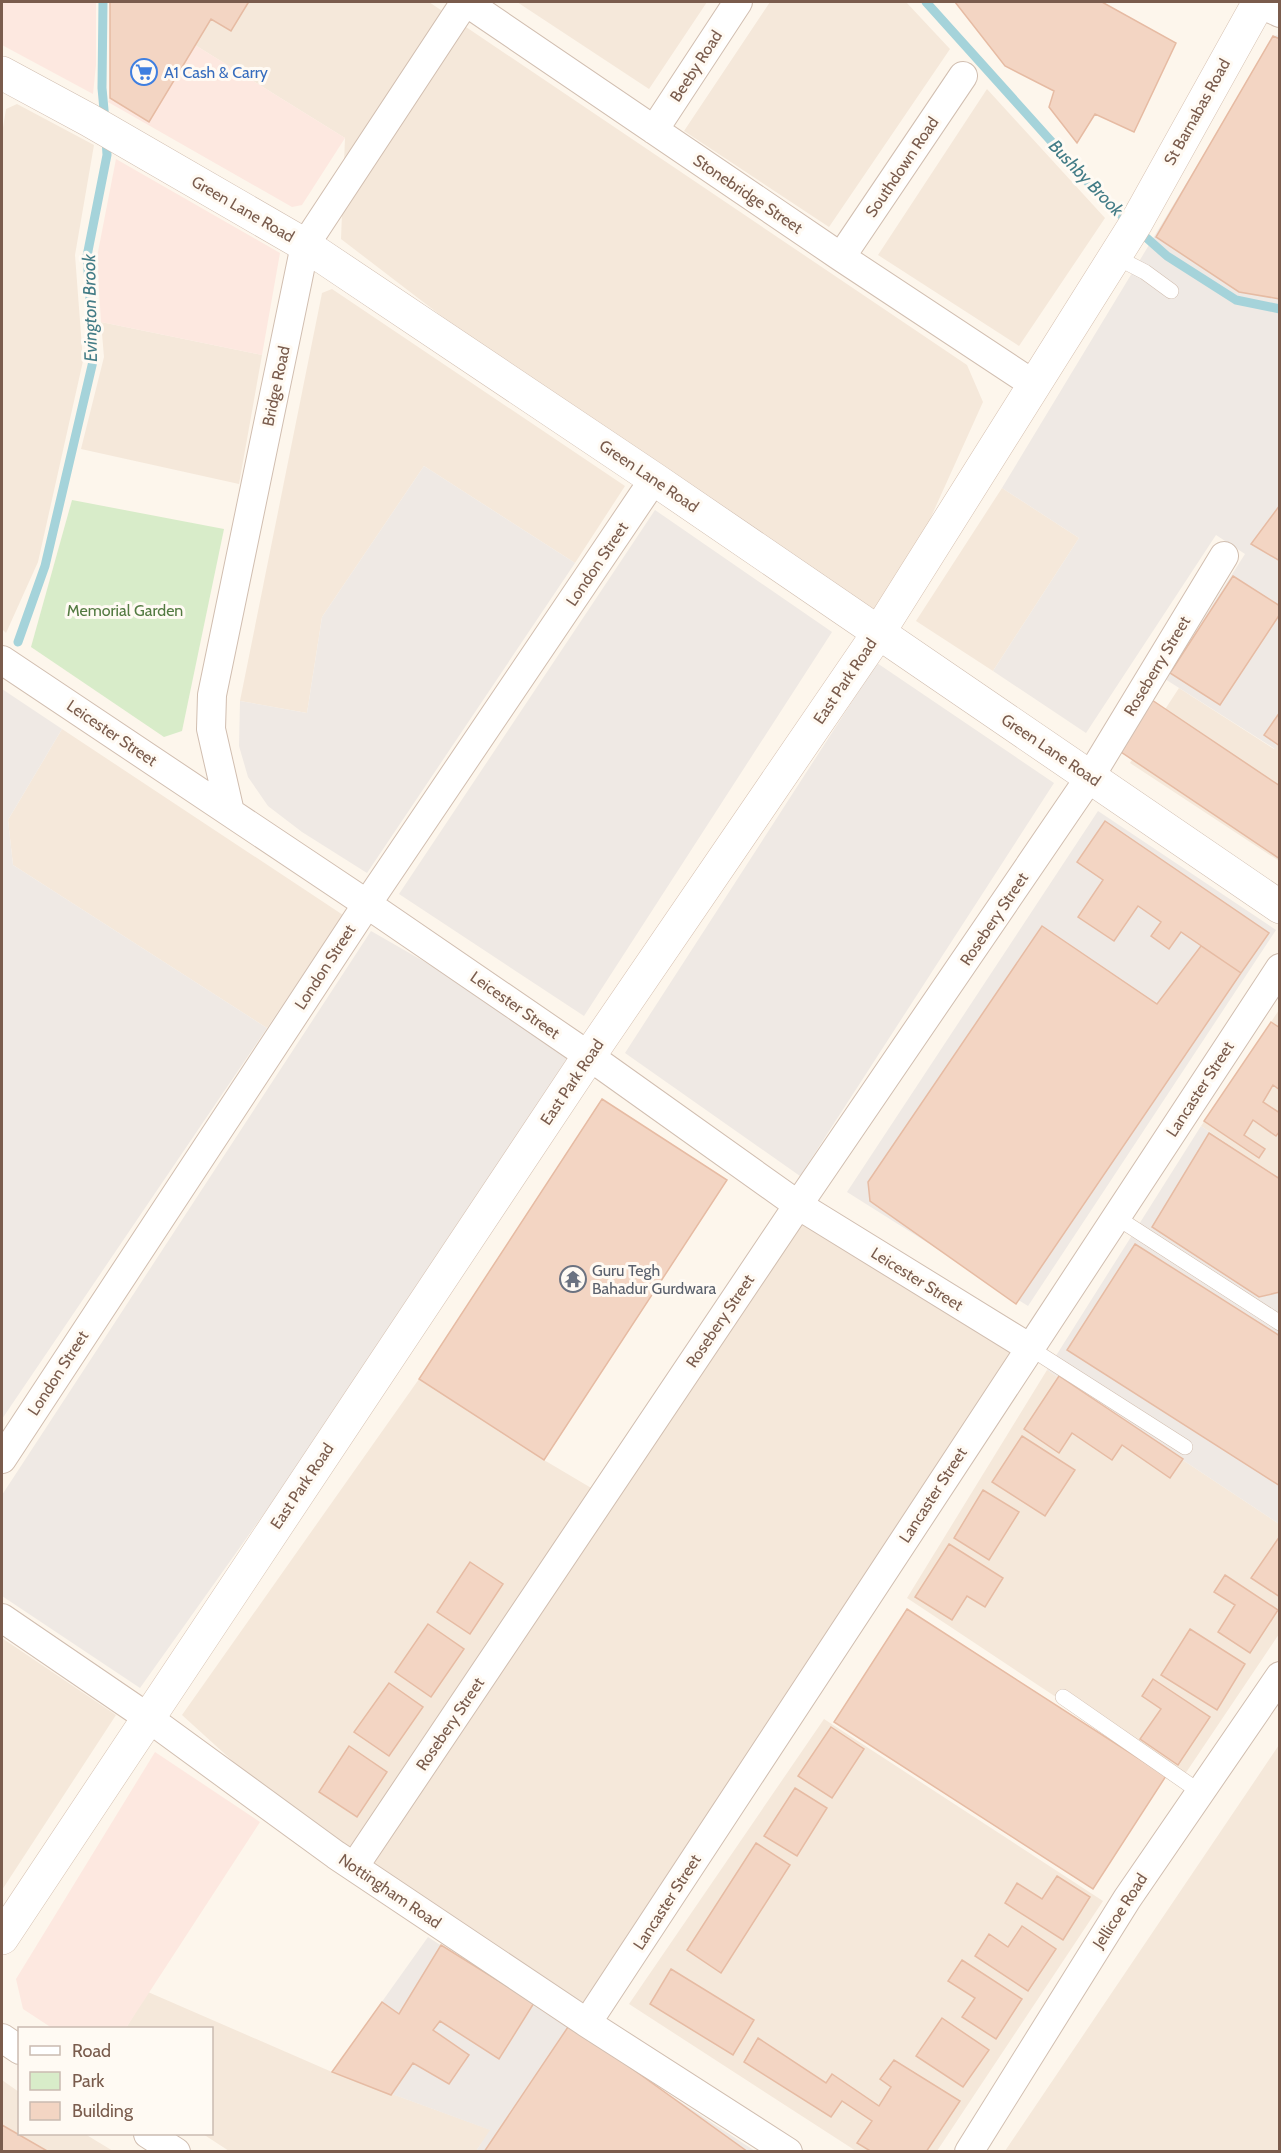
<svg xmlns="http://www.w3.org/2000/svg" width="1281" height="2153" viewBox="0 0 1281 2153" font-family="Cabin,sans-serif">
	<rect width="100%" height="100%" fill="#fdf6ec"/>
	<path fill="#f5e8da" d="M246 2H429L967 365 983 402 879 632 654 479 341 239 345 138 195 45 211 19 230 31 248 3Z
		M517 2H707L649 89Z
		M770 2H906L950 49 829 227 684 131Z
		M987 89 1105 218 1019 346 878 255Z
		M17 104 94 145 75 255 83 361 38 562 6 633 2 629V134L6 109Z
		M332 289 625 486 575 563 424 466 322 617 307 713 240 701 322 293Z
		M101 322 262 355 239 484 81 449 104 357Z
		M1002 488 1079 538 993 671 916 621Z
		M1179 688 1274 749 1279 742V861L1130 763Z
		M62 729 343 915 267 1028 13 865 8 820Z
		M1279 1010V1179L1201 1126Z
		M798 1205 1030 1348 587 2023 336 1855 182 1715 419 1379 544 1460 603 1495Z
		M1047 1370 1279 1524V1634L1181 1780 907 1598Z
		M2 1638 116 1715 2 1890Z
		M824 1719 1103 1901 937 2151H856L629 2004Z
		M1279 1745V2151H1005Z
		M148 1992 332 2072 491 2130 476 2151H229L203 2134H212V2028H126Z
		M2 2080 19 2092 20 2134H85L113 2151H2Z"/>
	<path fill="#fde8e0" d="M2 2H96V65L93 94 2 45Z
		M110 2 248 3 231 31 211 19 195 45 345 138 302 205 292 207 108 102 110 98Z
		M116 159 280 253 262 355 101 322 97 257Z
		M155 1752 260 1822 126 2028H52L23 2009 16 1979Z"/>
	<path fill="#efe9e4" d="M1276 35 1279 36V742L1275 749 1165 679 1245 554 1216 535 1086 733 993 671 1079 538 1002 488Z
		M424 466 575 563 367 873 302 832 268 806 248 777 239 746 240 701 307 713 322 617Z
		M655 510 832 632 584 1016 399 894Z
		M877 663 1054 783 800 1176 625 1053Z
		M2 689 62 729 8 820 13 865 267 1028 2 1419Z
		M1098 811 1276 930 1028 1306 847 1192Z
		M371 931 589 1056 140 1688 2 1596V1495Z
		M1201 1126 1279 1179V1524L1047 1370Z
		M428 1937 562 2024 755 2151H476L490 2130 332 2072Z"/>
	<path fill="#d8ecc9" d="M72 500 224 529 182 731 164 737 31 647Z"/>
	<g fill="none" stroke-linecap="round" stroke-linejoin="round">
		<path stroke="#a5d3da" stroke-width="9" d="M103 2 102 88 105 121
			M926 2 1104 200 1167 256 1236 300 1280 309
			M18 642 45 566 94 357 87 256 107 155 106 138"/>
	</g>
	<path fill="#f3d5c3" stroke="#e6bba3" stroke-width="1.5" d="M110 2H246L248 3 231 31 211 19 149 122 110 98Z
		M955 2H1102L1176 43 1134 132 1095 114 1077 143 1049 107 1054 91 1005 66Z
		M1273 36 1280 39V299L1239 292 1156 237Z
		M1280 505V561L1251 544Z
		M1233 576 1280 606V614L1220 705 1170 673Z
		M1152 700 1280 786V859L1118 750Z
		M1280 712V746L1264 735Z
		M1105 821 1269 933 1241 973 1181 932 1169 949 1151 936 1161 922 1138 906 1114 941 1078 917 1103 880 1077 862Z
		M1042 926 1157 1004 1201 946 1241 973 1016 1304 870 1201 868 1182Z
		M1271 1022 1280 1028V1090L1273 1085 1263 1102 1280 1113V1131L1276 1136 1253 1120 1244 1135 1265 1149 1259 1158 1204 1121Z
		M602 1099 727 1180 544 1460 419 1379Z
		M1209 1133 1280 1179V1292L1259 1297 1152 1227Z
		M1135 1244 1280 1336V1486L1067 1350Z
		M1059 1376 1183 1459 1170 1478 1122 1445 1112 1460 1072 1433 1059 1453 1024 1429Z
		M1022 1436 1075 1470 1045 1516 992 1482Z
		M983 1490 1019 1512 989 1560 954 1538Z
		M1280 1536V1597L1251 1578Z
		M949 1544 1003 1578 985 1607 967 1596 952 1620 915 1597Z
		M470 1562 503 1584 470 1634 437 1612Z
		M1225 1575 1278 1610 1250 1653 1218 1632 1235 1605 1214 1592Z
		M907 1609 1166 1776 1093 1889 834 1722Z
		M428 1624 464 1649 431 1697 395 1672Z
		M1190 1629 1245 1664 1217 1710 1161 1675Z
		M1153 1679 1210 1717 1178 1765 1140 1739 1161 1709 1142 1696Z
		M389 1683 423 1707 389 1756 354 1732Z
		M831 1727 864 1749 832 1798 798 1776Z
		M349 1746 387 1772 357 1817 319 1792Z
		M795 1788 827 1808 797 1856 764 1836Z
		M756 1843 790 1865 721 1973 687 1950Z
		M1057 1876 1090 1897 1063 1940 1005 1903 1017 1883 1042 1899Z
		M1022 1926 1056 1949 1028 1991 975 1956 989 1934 1008 1947Z
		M441 1945 534 2003 499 2059 440 2021 433 2030 469 2055 449 2084 413 2063 391 2095 332 2072 382 2002 399 2014Z
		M962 1960 1022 1999 996 2039 962 2017 975 1998 948 1981Z
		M671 1969 754 2020 733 2055 650 2004Z
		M942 2018 989 2050 963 2087 916 2056Z
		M570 2024 748 2152H484Z
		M758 2038 826 2083 832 2074 879 2106 891 2087 880 2079 894 2060 960 2101 926 2152H872L857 2143 872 2121 842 2101 831 2117 744 2062Z
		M2 2125 49 2152H2Z"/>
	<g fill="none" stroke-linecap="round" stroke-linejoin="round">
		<defs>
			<path id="service" d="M1114 256 1145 272 1171 291
				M1116 1217 1280 1323
				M1030 1348 1185 1447
				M1063 1697 1200 1792"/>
			<path id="minor" d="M466 2 841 257 1033 384
				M1258 3 1280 13
				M654 130 738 2
				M841 257 963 76
				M2 660 367 904 589 1056 798 1205 1030 1348
				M230 812 211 729 212 695 305 245 465 2
				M2 1459 367 904 654 479
				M2 1618 147 1717 336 1855 587 2023 788 2152
				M354 1867 798 1205 1090 777 1224 556
				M587 2023 1280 968
				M2 2038 20 2050
				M148 2134 176 2152
				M969 2152 1127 1899 1280 1676"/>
			<path id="tertiary" d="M2 73 89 120 305 245 654 479 1280 907"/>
			<path id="secondary" d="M2 1938 589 1056 879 632 1136 223 1259 2"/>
		</defs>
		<use href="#service" stroke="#d1beb0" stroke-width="16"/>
		<use href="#minor" stroke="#d1beb0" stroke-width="30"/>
		<use href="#tertiary" stroke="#d1beb0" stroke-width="34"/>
		<use href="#secondary" stroke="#d6c0b0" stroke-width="34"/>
		<use href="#service" stroke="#fff" stroke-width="15"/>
		<use href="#minor" stroke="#fff" stroke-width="28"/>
		<use href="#tertiary" stroke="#fff" stroke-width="33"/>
		<use href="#secondary" stroke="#fff" stroke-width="33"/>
	</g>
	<defs>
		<symbol id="supermarket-ring" viewBox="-11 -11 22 22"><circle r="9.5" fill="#fffaf3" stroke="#3f7fe0" stroke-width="1.5"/><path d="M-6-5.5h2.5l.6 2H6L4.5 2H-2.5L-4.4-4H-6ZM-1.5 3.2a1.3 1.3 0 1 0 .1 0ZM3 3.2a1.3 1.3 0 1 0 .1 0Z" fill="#3f7fe0"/></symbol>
		<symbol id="temple-ring" viewBox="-11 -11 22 22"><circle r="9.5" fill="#fffaf3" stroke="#6b7280" stroke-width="1.5"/><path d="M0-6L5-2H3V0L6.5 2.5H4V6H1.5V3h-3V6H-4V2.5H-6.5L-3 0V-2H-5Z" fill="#6b7280"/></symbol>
	</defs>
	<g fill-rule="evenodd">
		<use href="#supermarket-ring" x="129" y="57" width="30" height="30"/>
		<use href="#temple-ring" x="558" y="1264" width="30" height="30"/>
	</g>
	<g text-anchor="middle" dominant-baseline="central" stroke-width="6" stroke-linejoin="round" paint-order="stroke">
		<g font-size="16" fill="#7a5c4d" stroke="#fffaf3">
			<text transform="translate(696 66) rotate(-57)">Beeby Road</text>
			<text transform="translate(1197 112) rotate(-61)">St Barnabas Road</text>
			<text transform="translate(902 167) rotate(-56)">Southdown Road</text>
			<text transform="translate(748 194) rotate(34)">Stonebridge Street</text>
			<text transform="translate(243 209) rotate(30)">Green Lane Road</text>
			<text transform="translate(276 386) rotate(-78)">Bridge Road</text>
			<text transform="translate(649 476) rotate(34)">Green Lane Road</text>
			<text transform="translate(597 564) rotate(-56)">London Street</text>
			<text transform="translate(1157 666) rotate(-59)">Roseberry Street</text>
			<text transform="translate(845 681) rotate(-56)">East Park Road</text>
			<text transform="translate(112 733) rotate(34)">Leicester Street</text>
			<text transform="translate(1051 750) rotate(34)">Green Lane Road</text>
			<text transform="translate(994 919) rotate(-56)">Rosebery Street</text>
			<text transform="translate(325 967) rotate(-57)">London Street</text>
			<text transform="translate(515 1005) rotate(35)">Leicester Street</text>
			<text transform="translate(572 1082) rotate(-56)">East Park Road</text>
			<text transform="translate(1200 1089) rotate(-57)">Lancaster Street</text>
			<text transform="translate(917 1279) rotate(32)">Leicester Street</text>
			<text transform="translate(720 1321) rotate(-56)">Rosebery Street</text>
			<text transform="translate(58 1373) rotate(-57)">London Street</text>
			<text transform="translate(302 1486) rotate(-56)">East Park Road</text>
			<text transform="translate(933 1495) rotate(-57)">Lancaster Street</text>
			<text transform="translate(450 1724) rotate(-56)">Rosebery Street</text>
			<text transform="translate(390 1891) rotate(34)">Nottingham Road</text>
			<text transform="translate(667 1902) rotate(-57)">Lancaster Street</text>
			<text transform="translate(1120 1911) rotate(-57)">Jellicoe Road</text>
		</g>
		<g font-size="16" fill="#366cbe" stroke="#fffaf3" text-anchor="start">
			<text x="164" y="72">A1 Cash &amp; Carry</text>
		</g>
		<g font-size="16" fill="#537a41" stroke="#fffaf3">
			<text x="125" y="610">Memorial Garden</text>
		</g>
		<g font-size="16" fill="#5b616d" stroke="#fffaf3" text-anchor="start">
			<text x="592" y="1270">Guru Tegh<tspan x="592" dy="18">Bahadur Gurdwara</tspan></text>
		</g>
		<g font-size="18" font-style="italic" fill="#437c86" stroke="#fffaf3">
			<text transform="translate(1086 178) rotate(46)">Bushby Brook</text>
			<text transform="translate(90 308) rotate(-91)">Evington Brook</text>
		</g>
	</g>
	<rect width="1281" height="2153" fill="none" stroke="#7a5c4d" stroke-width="6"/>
	<rect x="18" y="2027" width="195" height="108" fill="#fffaf3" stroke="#cabbb1" stroke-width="1.5"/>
	<rect x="30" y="2046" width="30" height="9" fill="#ffffff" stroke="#cabbb1" stroke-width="1.5"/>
	<text x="72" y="2057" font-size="18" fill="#7a5c4d">Road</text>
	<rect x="30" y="2072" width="30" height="18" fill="#d8ecc9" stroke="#cabbb1" stroke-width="1.5"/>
	<text x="72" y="2087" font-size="18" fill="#7a5c4d">Park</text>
	<rect x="30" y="2102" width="30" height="18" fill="#f3d5c3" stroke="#cabbb1" stroke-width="1.5"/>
	<text x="72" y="2117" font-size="18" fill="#7a5c4d">Building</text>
</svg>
